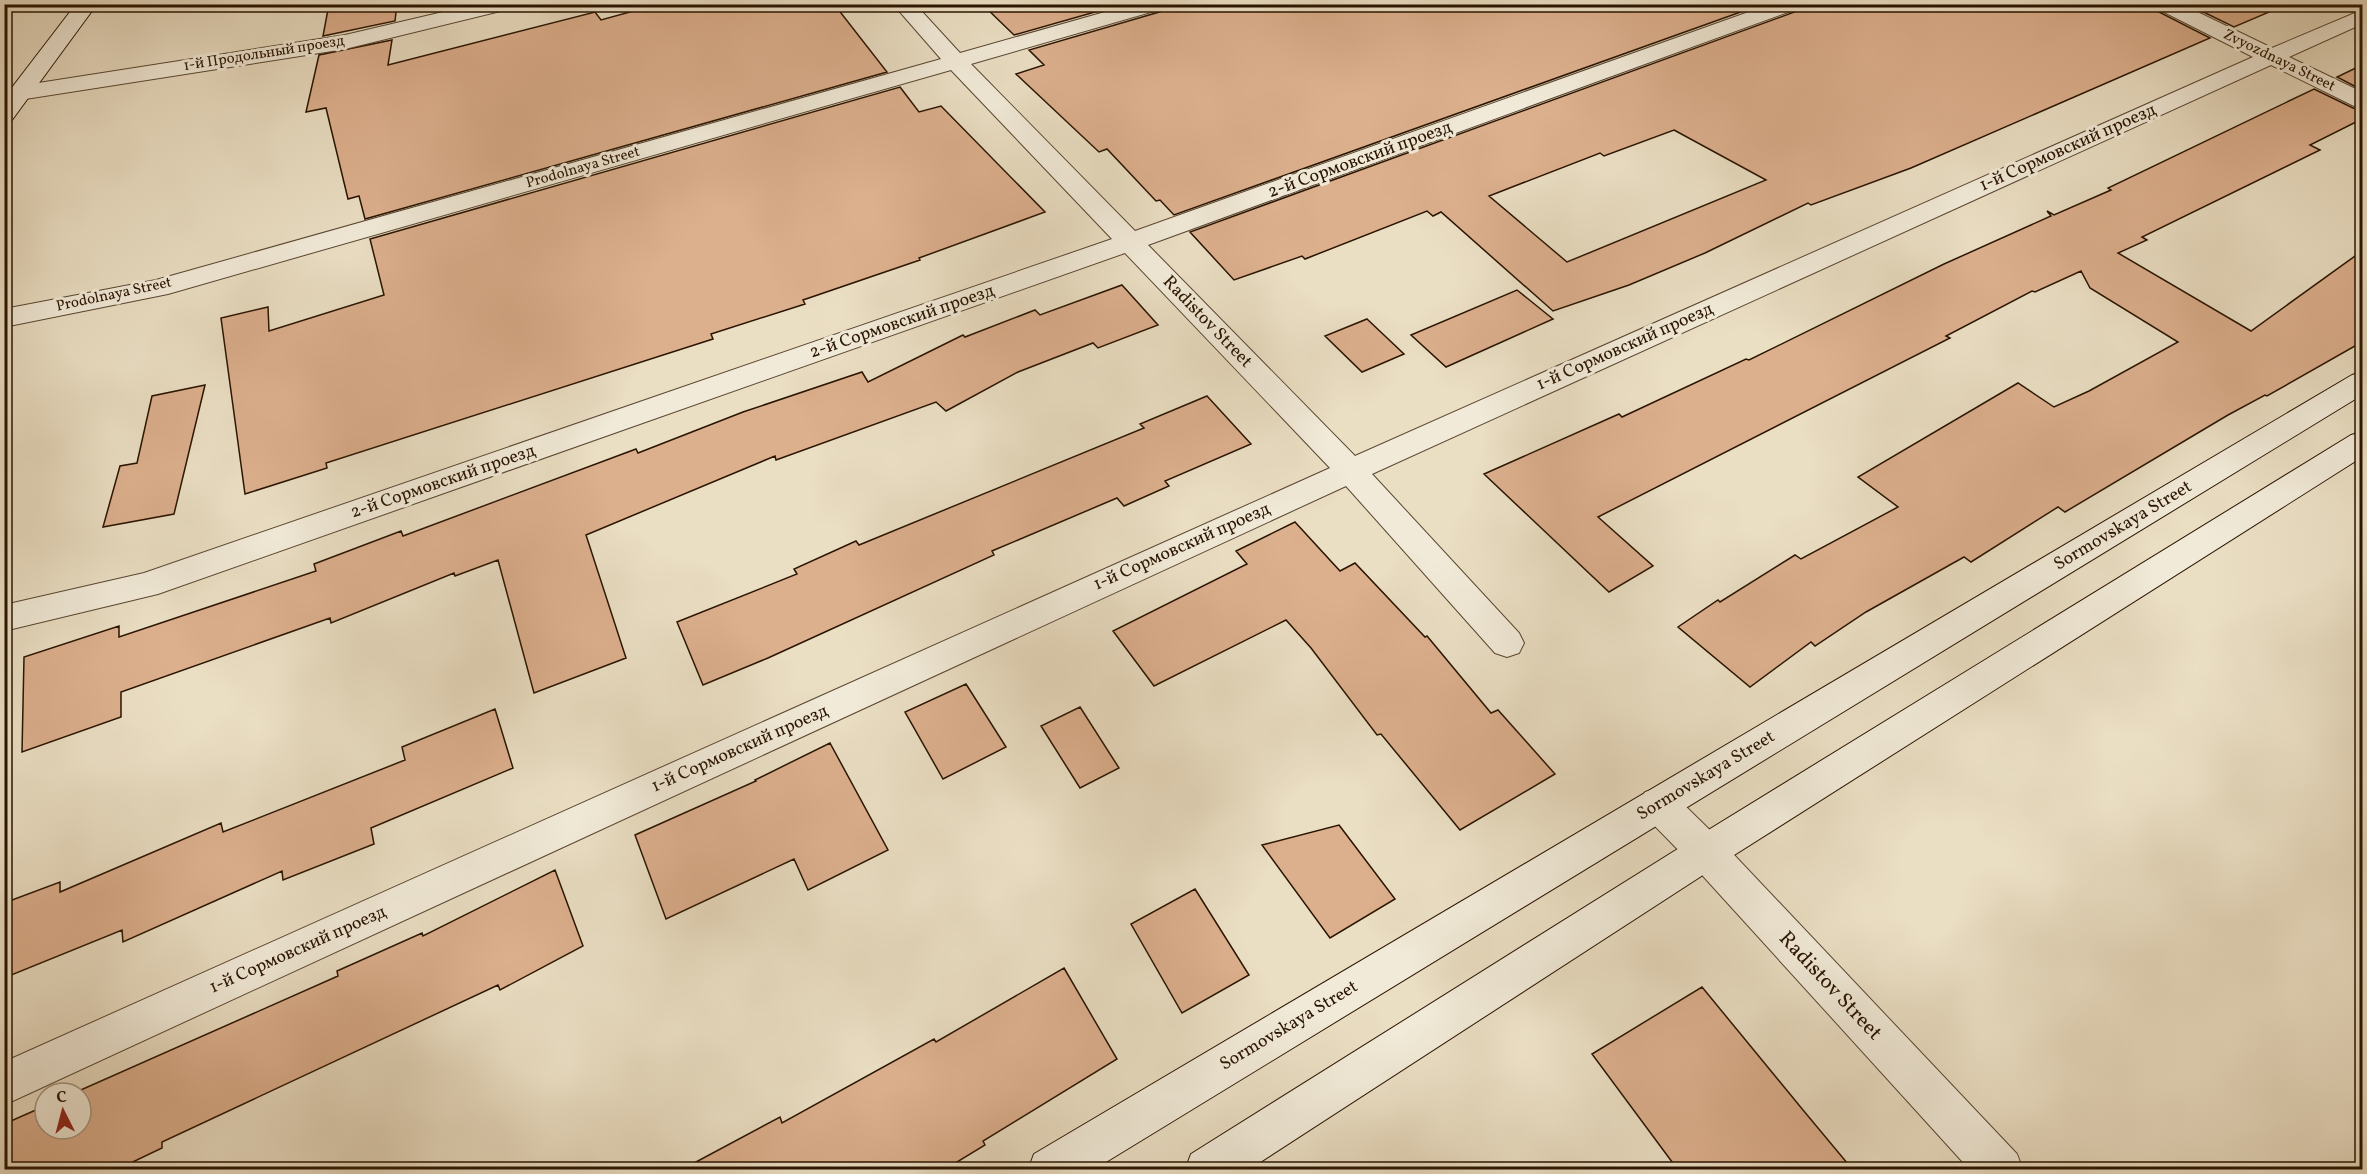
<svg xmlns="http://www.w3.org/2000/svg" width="2367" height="1174" viewBox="0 0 2367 1174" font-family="Vollkorn,serif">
	<rect width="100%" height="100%" fill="#eadec3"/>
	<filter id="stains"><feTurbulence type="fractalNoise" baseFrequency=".00333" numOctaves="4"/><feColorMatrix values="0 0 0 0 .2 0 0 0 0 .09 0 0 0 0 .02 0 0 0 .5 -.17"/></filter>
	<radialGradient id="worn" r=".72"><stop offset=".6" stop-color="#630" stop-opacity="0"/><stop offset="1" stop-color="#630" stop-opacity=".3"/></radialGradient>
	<path fill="#dcaf8d" stroke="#291400" stroke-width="1.5" fill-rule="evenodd" d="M329 4H397L395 21 323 36Z
		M659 4H834L887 72 365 219 359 196 348 199 326 108 306 112 319 55 392 40 388 65 595 12 601 20Z
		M982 4H1123L1014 35Z
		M1170 4H1763L1174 215 1160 200 1156 201 1107 149 1099 152 1016 74 1044 65 1029 50 1166 10Z
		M1804 4H2151L2155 10 2210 38 1911 168 1811 205 1808 203 1705 253 1629 285 1553 311 1441 212 1433 216 1427 211 1305 259 1302 256 1234 280 1190 232 1800 10ZM1674 130 1766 180 1567 262 1489 196 1600 153 1604 156Z
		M2187 4H2288L2234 27Z
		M2362 65V90L2337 77Z
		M900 87 919 112 941 106 1045 212 919 258 920 260 803 300 805 304 711 334 713 339 326 463 327 468 245 494 221 318 268 307 269 331 384 295 370 239Z
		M2314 89 2353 108 2362 110V119L2310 145 2320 150 2142 237 2147 240 2118 253 2251 331 2362 251V342L2267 396 2265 395 2228 415 2065 512 2058 507 1971 562 1964 557 1866 612 1815 646 1811 642 1750 687 1678 627 1718 600 1720 602 1795 555 1801 559 1898 507 1858 477 2018 383 2054 407 2089 391 2178 342 2090 288 2081 271 2035 292 2032 291 1946 336 1950 338 1598 517 1653 566 1609 592 1484 474 1619 414 1622 417 1746 359 1749 360 1944 264 2051 216 2047 211 2054 215 2111 190 2108 188Z
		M1122 285 1158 325 1098 348 1093 343 1018 372 946 411 936 402 776 460 775 456 586 535 626 658 534 693 498 560 455 576 454 573 331 623 330 618 121 692V717L22 752 24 657 119 626V637L316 571 314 564 401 531 403 536 636 449 638 453 743 412 862 372 868 382 963 335 965 337 1035 310 1040 315Z
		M1517 290 1553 319 1446 367 1411 335Z
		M1367 319 1404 354 1362 372 1325 336Z
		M205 385 174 514 103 527 120 466 137 463 152 396Z
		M1207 396 1251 444 1165 481 1169 486 1124 506 1117 498 992 551 994 555 768 658 703 685 677 622 797 574 794 569 856 541 859 545 1144 428 1140 424Z
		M1295 522 1340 571 1355 563 1425 637 1427 636 1491 713 1498 710 1555 774 1460 830 1381 734 1377 735 1311 648 1286 620 1154 686 1113 631 1247 564 1236 551Z
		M966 684 1006 747 943 779 905 712Z
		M1080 707 1119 768 1080 788 1041 726Z
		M495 709 513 768 371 828 374 844 283 880 282 871 123 942 122 930 4 978V903L60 882V892L221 823 223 832 405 760 402 747Z
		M830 743 888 850 808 890 794 859 666 919 635 835 756 781 755 780Z
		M1339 825 1395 899 1330 938 1262 845Z
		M555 870 583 946 500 990 498 985 162 1142V1148L116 1170H4V1124L45 1106V1129H81V1093H74L338 976 337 971 422 933 423 936Z
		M1195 889 1249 975 1182 1013 1131 924Z
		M1064 968 1117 1059 983 1141 985 1145 944 1170H681L780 1117 782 1123 934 1039 936 1042Z
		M1702 987 1803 1110 1853 1170H1678L1592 1054Z"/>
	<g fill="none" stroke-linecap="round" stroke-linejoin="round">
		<defs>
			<path id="street" d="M477 4H516L513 8 345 49 19 100 11 98 8 93 11 88 19 86 345 35Z
				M893 4H915L960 53 1133 4H1168L1165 8 971 64 1135 231 1771 4H1802L1799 8 1148 245 1355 456 2253 57 2156 8 2153 4H2181L2272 48 2362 10V24L2289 57 2362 92V108L2354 106 2271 65 1372 474 1519 633 1524 643 1519 653 1507 657 1495 653 1346 486 4 1105V1062L1330 468 1125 253 158 594 4 631V605L144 573 1112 239 951 70 168 294 4 327V309L156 280 941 59Z
				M1658 788 1671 792 1720 840 2017 1154 2023 1170H1970L1692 864 1645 816 1639 804 1645 792Z"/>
			<path id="secondary" d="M76 4H97L12 120 4 122V98Z
				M2362 372V395L1093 1170H1028L1034 1154 2352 375Z
				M2362 432V457L1720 864 1248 1170H1185L1191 1154 1692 840 2351 435Z"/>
		</defs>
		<use href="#street" stroke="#594631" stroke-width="2"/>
		<use href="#secondary" stroke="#291400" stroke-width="2"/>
		<use href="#street" fill="#f1ead8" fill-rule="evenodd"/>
		<use href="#secondary" fill="#f1ead8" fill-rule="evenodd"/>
	</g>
	<g text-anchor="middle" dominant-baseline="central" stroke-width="6" stroke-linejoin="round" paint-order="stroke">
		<g font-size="15" fill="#291400" stroke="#f1ead8">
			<text transform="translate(264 54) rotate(-9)">1-й Продольный проезд</text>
			<text transform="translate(2279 61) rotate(26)">Zvyozdnaya Street</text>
			<text transform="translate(583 168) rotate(-16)">Prodolnaya Street</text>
			<text transform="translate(114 295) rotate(-12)">Prodolnaya Street</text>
		</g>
		<g font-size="18" fill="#291400" stroke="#f1ead8">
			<text transform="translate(2068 148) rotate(-24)">1-й Сормовский проезд</text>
			<text transform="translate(1360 160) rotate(-20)">2-й Сормовский проезд</text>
			<text transform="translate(902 322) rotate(-19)">2-й Сормовский проезд</text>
			<text transform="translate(1207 322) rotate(46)">Radistov Street</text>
			<text transform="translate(1625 347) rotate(-24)">1-й Сормовский проезд</text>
			<text transform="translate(443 482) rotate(-19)">2-й Сормовский проезд</text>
			<text transform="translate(2123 526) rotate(-31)">Sormovskaya Street</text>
			<text transform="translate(1182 547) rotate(-24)">1-й Сормовский проезд</text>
			<text transform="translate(740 749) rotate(-24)">1-й Сормовский проезд</text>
			<text transform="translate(1706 776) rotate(-31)">Sormovskaya Street</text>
			<text transform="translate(298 950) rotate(-24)">1-й Сормовский проезд</text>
			<text transform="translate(1289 1026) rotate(-31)">Sormovskaya Street</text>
		</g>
		<g font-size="21" fill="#291400" stroke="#f1ead8">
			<text transform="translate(1830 986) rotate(47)">Radistov Street</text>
		</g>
	</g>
	<rect width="2367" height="1174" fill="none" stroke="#eadec3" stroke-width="24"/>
	<rect x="6" y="6" width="2355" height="1162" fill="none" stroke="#291400" stroke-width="3"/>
	<rect x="12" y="12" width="2343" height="1150" fill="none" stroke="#291400" stroke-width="1.5"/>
	<g transform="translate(63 1111) rotate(354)"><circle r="28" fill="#f1ead8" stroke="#a19482" stroke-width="1.5"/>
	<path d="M0-4.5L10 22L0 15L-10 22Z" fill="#8f2418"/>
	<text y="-9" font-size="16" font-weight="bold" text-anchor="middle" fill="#291400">С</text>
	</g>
	<rect width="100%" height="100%" filter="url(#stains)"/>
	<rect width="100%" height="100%" fill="url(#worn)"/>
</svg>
